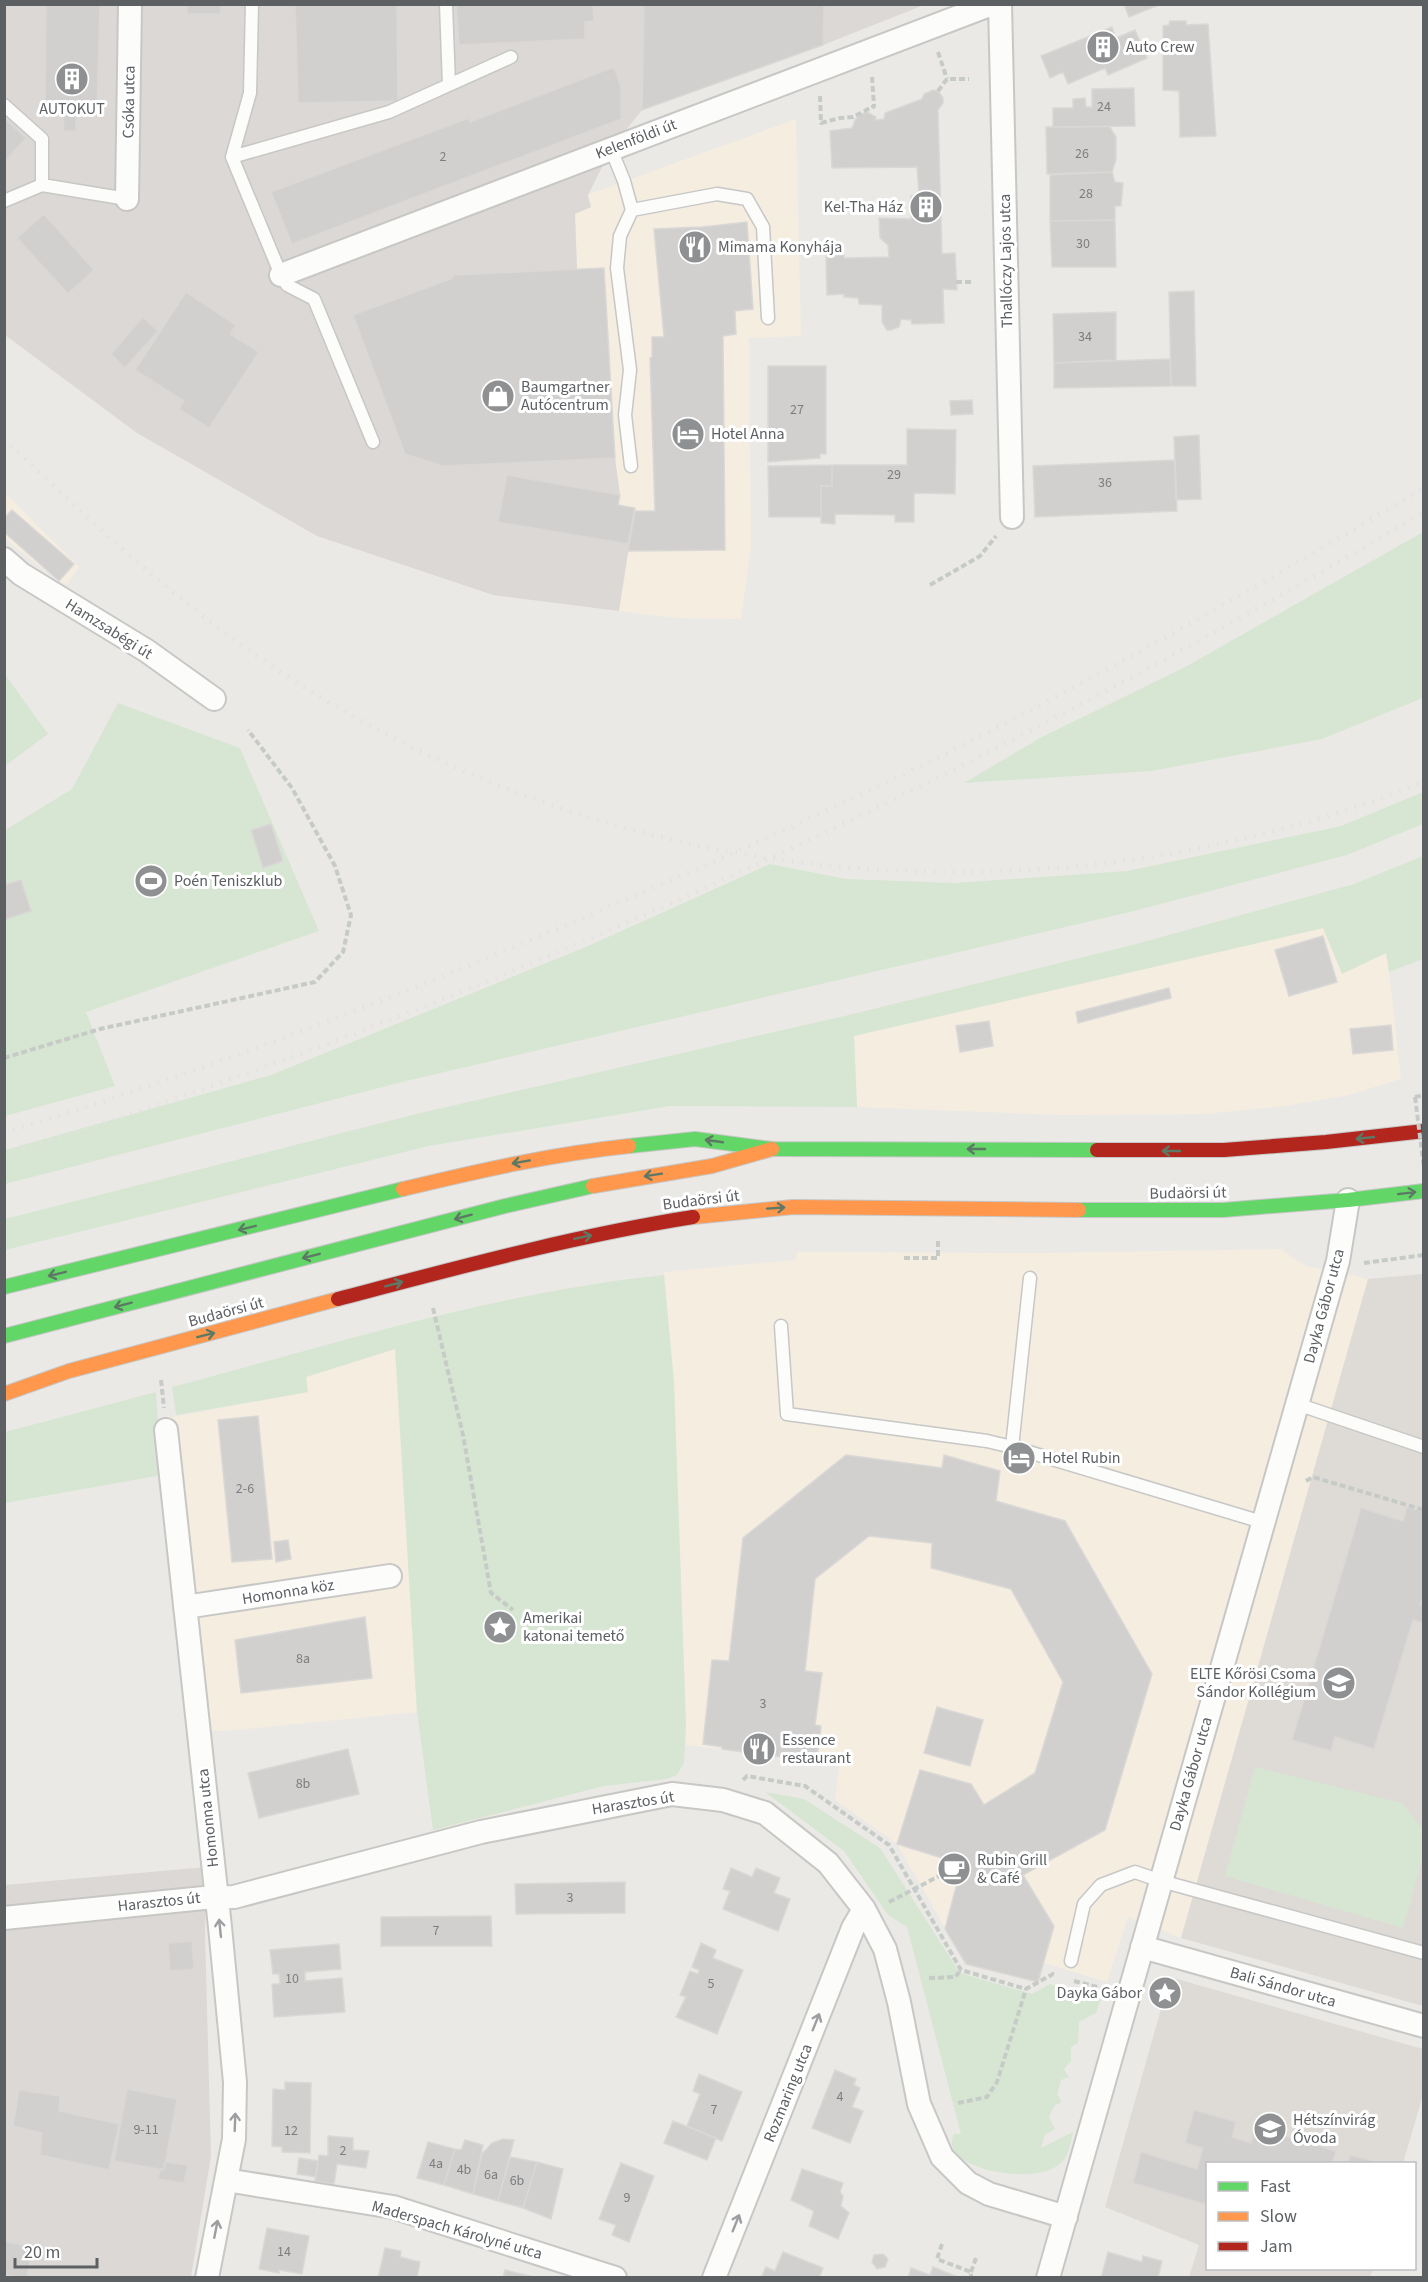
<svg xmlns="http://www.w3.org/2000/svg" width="1428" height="2282" viewBox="0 0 1428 2282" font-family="'Source Sans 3',sans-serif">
	<rect width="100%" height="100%" fill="#ebe9e6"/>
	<path fill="#f4ede0" d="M796 119 801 336 749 338 751 546 741 619 675 618 619 611 628 544 618 505 620 495 615 458 604 268 577 269 575 213 591 207 587 195Z
		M4 492 79 567 67 584 59 581 5 539Z
		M1323 928 1387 953 1401 1079 1349 1095 1285 1106 1204 1114 1061 1115 857 1107 854 1036Z
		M1281 1249 1303 1265 1368 1279 1181 1938 1128 1917 1107 1982 1044 1963 1038 1982 966 1964 897 1844 835 1800 840 1762 685 1745 686 1724 674 1383 664 1272 795 1260 797 1252 1042 1253Z
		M396 1349 417 1712 225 1731H191L162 1475 158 1420 307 1392 306 1377Z"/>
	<path fill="#dbd8d6" d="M5 5H924L823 45 642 110 611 149 588 195 591 207 575 214 577 269 604 268 615 458 620 495 618 505 635 508 619 611 493 595 317 536 137 433 5 335Z
		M206 1867 205 1933 211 2156 191 2277 5 2278V1885Z"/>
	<path fill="#dedbd6" d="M1423 1274V2006L1181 1938 1368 1279Z
		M1170 1977 1423 2049V2095L1403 2163 1208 2164V2268L1373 2269 1370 2277H1189L1199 2245 1105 2207Z"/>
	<path fill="#d7e6d2" d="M1423 532V698L1322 739 1152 771 964 783 1040 738 1185 667Z
		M4 673 48 734 5 766H4Z
		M118 703 240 748 319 931 86 1012 115 1086 5 1116V830L72 789Z
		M1423 792V824L1347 855 1130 912 410 1080 5 1184V1150L271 1075 588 946 770 864 846 879 955 883 1127 871 1341 826Z
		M1423 856V959L1389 972 1386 953 1342 974 1323 928 854 1036 857 1107 670 1106 429 1146 5 1250V1219L416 1114 853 1014 1136 944 1354 884Z
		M664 1275 674 1383 686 1724 684 1763 677 1775 667 1779 604 1786 433 1830 417 1712 395 1349 306 1377 308 1392 176 1415 172 1387C334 1344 497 1292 664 1275Z
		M156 1392 162 1475 5 1503V1432Z
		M1255 1767 1402 1803 1419 1825 1424 1827 1423 1857 1403 1928 1225 1876Z
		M765 1792 804 1799 880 1848 960 1973 1032 1994 1050 1984 1101 1999 1096 2013 1079 2022 1078 2043 1071 2047V2061L1064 2069 1069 2077 1061 2080 1057 2094 1062 2102 1054 2106 1049 2117 1055 2129 1045 2135 1041 2148 1073 2132C1071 2141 1069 2156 1062 2162 1037 2189 935 2168 954 2134H961L907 1927 888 1915 844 1851Z"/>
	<path fill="#d2d0cf" stroke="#dad8d6" stroke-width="1.5" d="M46 4H100L97 112 76 111V131H64L63 112 45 111Z
		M187 4H220L221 14H187Z
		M295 4H397L398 101 298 103Z
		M456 4H593L594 21 585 22V39L459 45Z
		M644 4H824L823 45 642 110Z
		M1124 4H1161L1129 17Z
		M1170 21H1186V25L1208 24 1216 136 1180 137 1179 91 1163 90V26L1169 25Z
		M1112 27 1116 38 1135 30 1147 58 1108 75 1105 68 1068 84 1063 72 1050 78 1041 56Z
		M614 67 621 87V119L292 244 271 192 469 118 470 122Z
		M1134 88 1135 126 1053 127V108H1073V99L1085 98 1086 107H1092V89Z
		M933 90 938 91 943 98V103L938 110 942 254 955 253 957 290 943 289 944 323 912 324 911 320 901 319 899 327 891 330H887L882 322V305L859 304 858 298 844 297V294L827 295 826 256 844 255V258L889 257 888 245 880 238 879 218 911 219V196L919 195 917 167 832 168 830 131 852 128 855 120 859 115 867 112 876 117 875 120 884 119 885 113 922 99 924 94Z
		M4 118 26 138 4 162Z
		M1046 127H1110L1116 137V160L1112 172 1047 174Z
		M1112 172 1115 182 1123 183 1121 206H1115V220L1050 221V175Z
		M44 214 94 270 68 294 17 238Z
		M1115 220 1116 267H1052L1050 221Z
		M747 222 753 309 735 311 736 334 723 336 725 550 628 551 635 511H655L650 358 652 357V337H664L654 229 702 227Z
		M604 268 615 458 443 466 405 454 353 315 453 278V275Z
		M1194 291 1196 386H1171L1169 292Z
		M186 292 236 325 230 334 259 352 209 428 179 409 184 401 135 370Z
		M1116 312V360L1054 363 1053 314Z
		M143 317 158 331 125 368 111 354Z
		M1170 359 1171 386 1054 388V363Z
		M768 366H826V454H820V458L768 462Z
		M972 400 973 414 951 415 950 401Z
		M907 429 956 430 955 494 914 493V522H895V515L835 514V524L821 523V486H832V465H907Z
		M1199 435 1201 499 1176 500 1174 437Z
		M1175 460 1177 511 1035 517 1033 466Z
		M832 465V486H821V517H769L768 466Z
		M507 475 620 495 618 505 635 508 628 544 498 522Z
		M12 510 74 564 59 581 4 532V518Z
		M271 824 283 861 263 868 251 830Z
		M21 880 31 911 4 920V885Z
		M1323 936 1337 982 1289 996 1275 950Z
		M1169 988 1171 998 1078 1023 1076 1012Z
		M989 1021 993 1046 960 1052 956 1026Z
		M1391 1025 1393 1050 1353 1054 1350 1029Z
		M258 1416 272 1559 232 1562 218 1420Z
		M846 1455 942 1468 944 1455 1000 1471 996 1501 1065 1521 1152 1674 1105 1830 1023 1875 1054 1926 1038 1982 966 1964 945 1929 957 1883 942 1858 897 1844 920 1770 971 1784 984 1805 1035 1773 1063 1682 1011 1589 931 1568 932 1543 869 1536 815 1579 805 1671 822 1673 815 1725 821 1726 817 1758 788 1755V1758L722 1749V1747L703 1744 712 1660 729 1661 743 1538Z
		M1407 1507 1424 1512V1594L1420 1605 1424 1606V1623L1413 1620 1374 1749 1335 1737 1331 1751 1292 1740 1361 1508 1403 1521Z
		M288 1540 291 1559 276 1562 274 1542Z
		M365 1617 372 1678 241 1693 235 1640Z
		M937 1707 983 1720 970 1766 924 1753Z
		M348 1749 359 1794 259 1818 248 1773Z
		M731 1868 752 1877 756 1868 780 1878 774 1893 790 1899 778 1931 723 1909 730 1891 723 1889Z
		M625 1882V1913L516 1914 515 1884Z
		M491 1916 492 1946H381V1917Z
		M192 1941 194 1969 170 1971 168 1943Z
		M701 1943 716 1950 713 1958 743 1970 717 2034 676 2017 686 1997 680 1995 690 1971 698 1974 699 1970 692 1967Z
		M339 1944 341 1969 305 1972V1981L342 1978 345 2012 274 2017 272 1984H280L279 1974H273L270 1950Z
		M835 2070 856 2079 854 2085 860 2088 852 2107 863 2111 850 2143 812 2128Z
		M699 2074 742 2092 722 2141 687 2126 700 2094 693 2091Z
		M285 2082 311 2083 310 2153 282 2152V2147L272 2146 273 2089 285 2090Z
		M127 2089 177 2099 164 2170 114 2161Z
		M19 2090 60 2096 59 2111 119 2124 109 2170 40 2155 42 2133 13 2126Z
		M1194 2110 1236 2122 1232 2137 1251 2143 1255 2127 1336 2151 1332 2164H1208V2205L1133 2183 1141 2152 1197 2169 1203 2148 1185 2143Z
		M673 2121 716 2138 707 2160 664 2143Z
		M328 2136 353 2138V2150L369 2151 366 2168 337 2164 334 2184 315 2181 319 2155 328 2156Z
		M503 2139 514 2140 498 2201 473 2194 482 2154 492 2143Z
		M465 2140 483 2145 473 2194 444 2185 455 2149 461 2150Z
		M428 2142 455 2149 444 2185 417 2178Z
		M1350 2155 1373 2161 1372 2164H1348Z
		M510 2157 537 2162 523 2208 498 2201Z
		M299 2158 318 2161 316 2177 297 2174Z
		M165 2162 188 2165 184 2183 157 2179 161 2169 164 2170Z
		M537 2162 563 2169 551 2219 523 2208Z
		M621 2163 654 2176 629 2242 612 2235 616 2225 599 2219Z
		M802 2169 843 2183 840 2192 843 2196 841 2206 849 2213 838 2239 809 2226 814 2211 791 2200Z
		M267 2228 309 2236 302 2274 279 2270V2273L259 2269Z
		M4 2241 33 2247 27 2278 4 2275Z
		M385 2248 401 2251 400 2257 420 2262 417 2278H378Z
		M783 2252 823 2268 819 2278H761L766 2267 775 2271Z
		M1108 2252 1142 2262 1143 2256 1162 2261 1158 2278H1101Z
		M883 2254 888 2259 885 2267 877 2269 872 2262 874 2255Z
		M933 2267 960 2278H908L911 2268 930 2275Z
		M505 2270 538 2278H503Z"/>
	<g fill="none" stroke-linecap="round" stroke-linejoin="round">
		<defs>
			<path id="lane" d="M252 4 250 93 232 157 281 275 287 285 314 299 373 442
				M446 4 449 85
				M4 105 42 139V185L127 199
				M611 149 624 181 632 210 620 236 617 268 630 370 625 415 631 466
				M232 157 389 112 511 57
				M4 201 42 185
				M632 210 717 194 747 199 763 227 768 318
				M781 1326 787 1414 987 1441 1012 1447 1262 1522
				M1297 1404 1424 1447
				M1012 1447 1030 1278
				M1071 1961 1084 1904 1101 1885 1135 1872 1161 1881 1424 1953"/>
			<path id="street" d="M1000 4 1012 517
				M127 199 130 4
				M281 275 992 4
				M4 559 21 574 147 651 214 699
				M166 1430 220 1927 235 2082 234 2139 207 2278
				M185 1607 390 1576
				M4 1918 204 1898 234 1897 481 1832 672 1794 723 1800 765 1813 828 1863 864 1909 885 1949 899 2002 919 2104 942 2157 968 2183 989 2194 1066 2217
				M1142 1947 1424 2026
				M226 2180 393 2207 615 2278
				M714 2278 853 1928 864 1909
				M1048 2278 1338 1261 1348 1200"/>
			<path id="fast" d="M629 1146 695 1139 772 1149 1097 1150
				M1079 1210H1223L1348 1200 1424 1191
				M4 1287 403 1189
				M4 1336 505 1206 593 1186"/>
			<path id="slow" d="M593 1186 712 1166 772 1149
				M403 1189C478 1171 552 1154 629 1146
				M693 1217 793 1207 1079 1210
				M4 1394 69 1371 338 1299"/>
			<path id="jam" d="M1097 1150H1224L1326 1142 1424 1131
				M338 1299C456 1268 573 1236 693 1217"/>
		</defs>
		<use href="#lane" stroke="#c7c7c6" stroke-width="15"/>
		<use href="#street" stroke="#c7c7c6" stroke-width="26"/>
		<use href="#fast" stroke="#c5c6c5" stroke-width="16"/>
		<use href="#slow" stroke="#c5c6c5" stroke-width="16"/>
		<use href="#jam" stroke="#c5c6c5" stroke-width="16"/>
		<path stroke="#c6cbc8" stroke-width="4" stroke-dasharray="6 3" stroke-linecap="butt" d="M938 52 947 79
			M872 77 874 106 872 108
			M938 91 947 79H969
			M820 96 821 123 840 118 853 117 874 106
			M956 282H971
			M930 585 980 556 996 536
			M4 1058 100 1029 315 982 343 952 351 915 335 866 292 788 248 730
			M1415 1097 1424 1095
			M904 1258H938V1240
			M1364 1263 1424 1255
			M433 1308 463 1435 491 1593 513 1610
			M161 1380 164 1408
			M1306 1481 1313 1477 1424 1510
			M743 1780 747 1776 805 1786 889 1845 961 1970 1026 1989
			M889 1902 949 1871
			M929 1978 955 1977 961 1970
			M1074 1981 1105 1989
			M958 2103 987 2097 997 2082 1026 1989 1053 1974 1056 1975
			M942 2244 937 2259 971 2272V2278
			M971 2272 976 2258"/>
		<use href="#lane" stroke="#fcfcfb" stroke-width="12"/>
		<use href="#street" stroke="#fcfcfb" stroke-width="22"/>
		<use href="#fast" stroke="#63d668" stroke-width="14"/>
		<use href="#slow" stroke="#ff974d" stroke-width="14"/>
		<use href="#jam" stroke="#b3261e" stroke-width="14"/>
		<path stroke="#e2e2e2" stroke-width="4.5" stroke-dasharray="1.5 8" stroke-linecap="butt" d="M4 439C93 523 182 608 285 675 623 895 1051 931 1424 782
			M4 1133C200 1073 390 1000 578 920 684 875 790 829 894 779 1075 691 1251 591 1424 488
			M4 1155C60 1138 114 1119 168 1101 607 951 1025 749 1424 512"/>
		<path stroke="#c6cbc8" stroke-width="4" stroke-dasharray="6 3" stroke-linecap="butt" d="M1415 1097 1424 1168"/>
	</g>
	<defs><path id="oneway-shaft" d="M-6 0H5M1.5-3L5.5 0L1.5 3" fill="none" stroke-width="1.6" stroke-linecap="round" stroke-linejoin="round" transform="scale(1.5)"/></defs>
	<g stroke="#5d7864">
		<use href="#oneway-shaft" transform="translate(1365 1138) rotate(174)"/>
		<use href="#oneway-shaft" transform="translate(714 1141) rotate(-172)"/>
		<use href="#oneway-shaft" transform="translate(976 1149) rotate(-180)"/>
		<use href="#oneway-shaft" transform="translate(1171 1151) rotate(180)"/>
		<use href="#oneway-shaft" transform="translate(521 1162) rotate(170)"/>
		<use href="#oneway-shaft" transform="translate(653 1175) rotate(171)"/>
		<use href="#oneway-shaft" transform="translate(1407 1193) rotate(-7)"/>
		<use href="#oneway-shaft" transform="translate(776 1208) rotate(-4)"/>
		<use href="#oneway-shaft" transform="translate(463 1217) rotate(165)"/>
		<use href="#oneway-shaft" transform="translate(247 1228) rotate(166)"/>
		<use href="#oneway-shaft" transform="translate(583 1237) rotate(-12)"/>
		<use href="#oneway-shaft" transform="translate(311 1256) rotate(166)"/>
		<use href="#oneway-shaft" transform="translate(57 1274) rotate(166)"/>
		<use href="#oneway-shaft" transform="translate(394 1284) rotate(-15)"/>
		<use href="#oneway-shaft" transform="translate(123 1305) rotate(165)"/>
		<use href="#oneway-shaft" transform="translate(206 1335) rotate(-14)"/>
	</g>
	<g stroke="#9c9ea0">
		<use href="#oneway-shaft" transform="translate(220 1928) rotate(-96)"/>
		<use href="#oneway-shaft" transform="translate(816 2022) rotate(-68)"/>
		<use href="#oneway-shaft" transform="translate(235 2122) rotate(-88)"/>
		<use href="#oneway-shaft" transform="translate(736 2223) rotate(-68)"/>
		<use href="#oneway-shaft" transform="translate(216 2229) rotate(-79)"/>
	</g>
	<defs>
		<symbol id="building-disc" viewBox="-11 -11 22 22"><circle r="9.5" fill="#8e9091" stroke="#fff"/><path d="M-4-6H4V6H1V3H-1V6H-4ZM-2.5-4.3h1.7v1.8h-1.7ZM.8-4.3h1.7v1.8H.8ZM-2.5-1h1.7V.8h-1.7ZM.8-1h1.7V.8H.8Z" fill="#fff"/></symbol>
		<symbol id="restaurant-disc" viewBox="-11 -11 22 22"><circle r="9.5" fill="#8e9091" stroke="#fff"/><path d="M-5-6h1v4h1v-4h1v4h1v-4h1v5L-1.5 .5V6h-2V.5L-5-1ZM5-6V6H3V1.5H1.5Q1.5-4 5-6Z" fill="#fff"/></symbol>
		<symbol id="shop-disc" viewBox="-11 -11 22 22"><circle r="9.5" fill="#8e9091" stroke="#fff"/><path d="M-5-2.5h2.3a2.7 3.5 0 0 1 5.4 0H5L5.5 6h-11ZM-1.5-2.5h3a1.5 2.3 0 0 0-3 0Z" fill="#fff"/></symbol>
		<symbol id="hotel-disc" viewBox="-11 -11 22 22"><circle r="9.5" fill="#8e9091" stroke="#fff"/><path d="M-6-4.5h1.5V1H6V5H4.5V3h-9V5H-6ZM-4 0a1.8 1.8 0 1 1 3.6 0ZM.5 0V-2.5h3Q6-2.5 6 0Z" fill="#fff"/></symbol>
		<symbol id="stadium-disc" viewBox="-11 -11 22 22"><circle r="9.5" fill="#8e9091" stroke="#fff"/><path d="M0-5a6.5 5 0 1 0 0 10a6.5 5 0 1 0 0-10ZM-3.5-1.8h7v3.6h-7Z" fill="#fff"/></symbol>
		<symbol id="sight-disc" viewBox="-11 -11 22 22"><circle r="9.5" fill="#8e9091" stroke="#fff"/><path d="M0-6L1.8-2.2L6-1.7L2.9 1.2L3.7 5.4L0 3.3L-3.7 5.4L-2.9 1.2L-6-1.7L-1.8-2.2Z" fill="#fff"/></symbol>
		<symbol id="university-disc" viewBox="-11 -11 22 22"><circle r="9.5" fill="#8e9091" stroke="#fff"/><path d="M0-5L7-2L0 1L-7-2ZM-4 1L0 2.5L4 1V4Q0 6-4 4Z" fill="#fff"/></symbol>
		<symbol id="cafe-disc" viewBox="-11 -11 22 22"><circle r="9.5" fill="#8e9091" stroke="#fff"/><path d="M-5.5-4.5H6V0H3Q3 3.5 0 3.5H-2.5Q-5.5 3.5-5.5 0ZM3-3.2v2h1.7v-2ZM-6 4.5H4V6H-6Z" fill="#fff"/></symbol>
		<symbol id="school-disc" viewBox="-11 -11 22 22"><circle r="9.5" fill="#8e9091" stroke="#fff"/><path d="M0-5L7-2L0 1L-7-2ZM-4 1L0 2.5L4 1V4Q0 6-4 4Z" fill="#fff"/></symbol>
	</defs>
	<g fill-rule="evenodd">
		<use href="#building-disc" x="1084" y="28" width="38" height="38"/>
		<use href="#building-disc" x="53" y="60" width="38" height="38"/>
		<use href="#building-disc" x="907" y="188" width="38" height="38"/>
		<use href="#restaurant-disc" x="676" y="228" width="38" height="38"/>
		<use href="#shop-disc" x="479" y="377" width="38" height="38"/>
		<use href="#hotel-disc" x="669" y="415" width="38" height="38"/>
		<use href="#stadium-disc" x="132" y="862" width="38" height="38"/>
		<use href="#hotel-disc" x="1000" y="1439" width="38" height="38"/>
		<use href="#sight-disc" x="481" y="1608" width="38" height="38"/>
		<use href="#university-disc" x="1320" y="1664" width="38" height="38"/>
		<use href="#restaurant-disc" x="740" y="1730" width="38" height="38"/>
		<use href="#cafe-disc" x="935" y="1850" width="38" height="38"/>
		<use href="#sight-disc" x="1146" y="1974" width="38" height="38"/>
		<use href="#school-disc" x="1251" y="2110" width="38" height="38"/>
	</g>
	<g text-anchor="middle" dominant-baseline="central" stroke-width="6" stroke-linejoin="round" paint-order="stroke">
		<g font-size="14" fill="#7b7d7f">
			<text x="1104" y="107">24</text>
			<text x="1082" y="154">26</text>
			<text x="443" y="157">2</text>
			<text x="1086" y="194">28</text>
			<text x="1083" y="244">30</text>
			<text x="1085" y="337">34</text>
			<text x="797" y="410">27</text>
			<text x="894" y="475">29</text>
			<text x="1105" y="483">36</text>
			<text x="245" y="1489">2-6</text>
			<text x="303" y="1659">8a</text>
			<text x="763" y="1704">3</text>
			<text x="303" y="1784">8b</text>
			<text x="570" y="1898">3</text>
			<text x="436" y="1931">7</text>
			<text x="292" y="1979">10</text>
			<text x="711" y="1984">5</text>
			<text x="840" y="2097">4</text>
			<text x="714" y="2110">7</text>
			<text x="146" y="2130">9-11</text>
			<text x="291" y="2131">12</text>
			<text x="343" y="2151">2</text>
			<text x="436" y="2164">4a</text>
			<text x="464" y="2170">4b</text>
			<text x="491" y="2175">6a</text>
			<text x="517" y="2181">6b</text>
			<text x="627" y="2198">9</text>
			<text x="284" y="2252">14</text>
		</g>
		<g font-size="16" fill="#5c6063" stroke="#fff" text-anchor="start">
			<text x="1126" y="47">Auto Crew</text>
			<text x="72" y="109" text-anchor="middle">AUTOKUT</text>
			<text x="903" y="207" text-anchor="end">Kel-Tha Ház</text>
			<text x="718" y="247">Mimama Konyhája</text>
			<text x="521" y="387">Baumgartner<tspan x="521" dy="18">Autócentrum</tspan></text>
			<text x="711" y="434">Hotel Anna</text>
			<text x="174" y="881">Poén Teniszklub</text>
			<text x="1042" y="1458">Hotel Rubin</text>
			<text x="523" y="1618">Amerikai<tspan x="523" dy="18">katonai temető</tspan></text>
			<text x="1316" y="1674" text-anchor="end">ELTE Kőrösi Csoma<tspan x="1316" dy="18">Sándor Kollégium</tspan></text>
			<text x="782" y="1740">Essence<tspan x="782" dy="18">restaurant</tspan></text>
			<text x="977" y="1860">Rubin Grill<tspan x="977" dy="18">&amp; Café</tspan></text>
			<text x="1142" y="1993" text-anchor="end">Dayka Gábor</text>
			<text x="1293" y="2120">Hétszínvirág<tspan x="1293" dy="18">Óvoda</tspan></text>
		</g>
		<g font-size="16" fill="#5c6063" stroke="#fff">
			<text transform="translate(129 102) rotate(-89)">Csóka utca</text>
			<text transform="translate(636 139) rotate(-21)">Kelenföldi út</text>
			<text transform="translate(1006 261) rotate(-91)">Thallóczy Lajos utca</text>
			<text transform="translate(109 629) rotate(32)">Hamzsabégi út</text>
			<text transform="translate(1188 1193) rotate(-1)">Budaörsi út</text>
			<text transform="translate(701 1200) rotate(-7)">Budaörsi út</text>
			<text transform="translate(1324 1306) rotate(-75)">Dayka Gábor utca</text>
			<text transform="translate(226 1312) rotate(-15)">Budaörsi út</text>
			<text transform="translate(288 1592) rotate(-9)">Homonna köz</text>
			<text transform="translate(1191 1774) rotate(-74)">Dayka Gábor utca</text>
			<text transform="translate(633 1803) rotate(-9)">Harasztos út</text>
			<text transform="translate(208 1818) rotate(-96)">Homonna utca</text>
			<text transform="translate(159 1902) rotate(-6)">Harasztos út</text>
			<text transform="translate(1283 1987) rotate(16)">Bali Sándor utca</text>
			<text transform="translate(788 2093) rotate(-68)">Rozmaring utca</text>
			<text transform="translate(457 2230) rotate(16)">Maderspach Károlyné utca</text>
		</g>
	</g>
	<rect width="1428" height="2282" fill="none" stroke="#5c6063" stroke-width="12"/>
	<rect x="1206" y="2162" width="210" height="108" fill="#ffffff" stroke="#bebfc1" stroke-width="1.5"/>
	<rect x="1218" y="2182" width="30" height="9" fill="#63d668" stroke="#bebfc1" stroke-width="1.5"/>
	<text x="1260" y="2192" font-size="18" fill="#5c6063">Fast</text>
	<rect x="1218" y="2212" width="30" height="9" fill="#ff974d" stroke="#bebfc1" stroke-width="1.5"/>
	<text x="1260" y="2222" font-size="18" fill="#5c6063">Slow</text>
	<rect x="1218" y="2242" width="30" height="9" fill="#b3261e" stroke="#bebfc1" stroke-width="1.5"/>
	<text x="1260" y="2252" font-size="18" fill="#5c6063">Jam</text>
	<path d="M15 2258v9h82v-9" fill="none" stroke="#5c6063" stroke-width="3"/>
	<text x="24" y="2258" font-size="18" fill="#5c6063" stroke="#ffffff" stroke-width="4.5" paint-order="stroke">20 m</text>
</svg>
